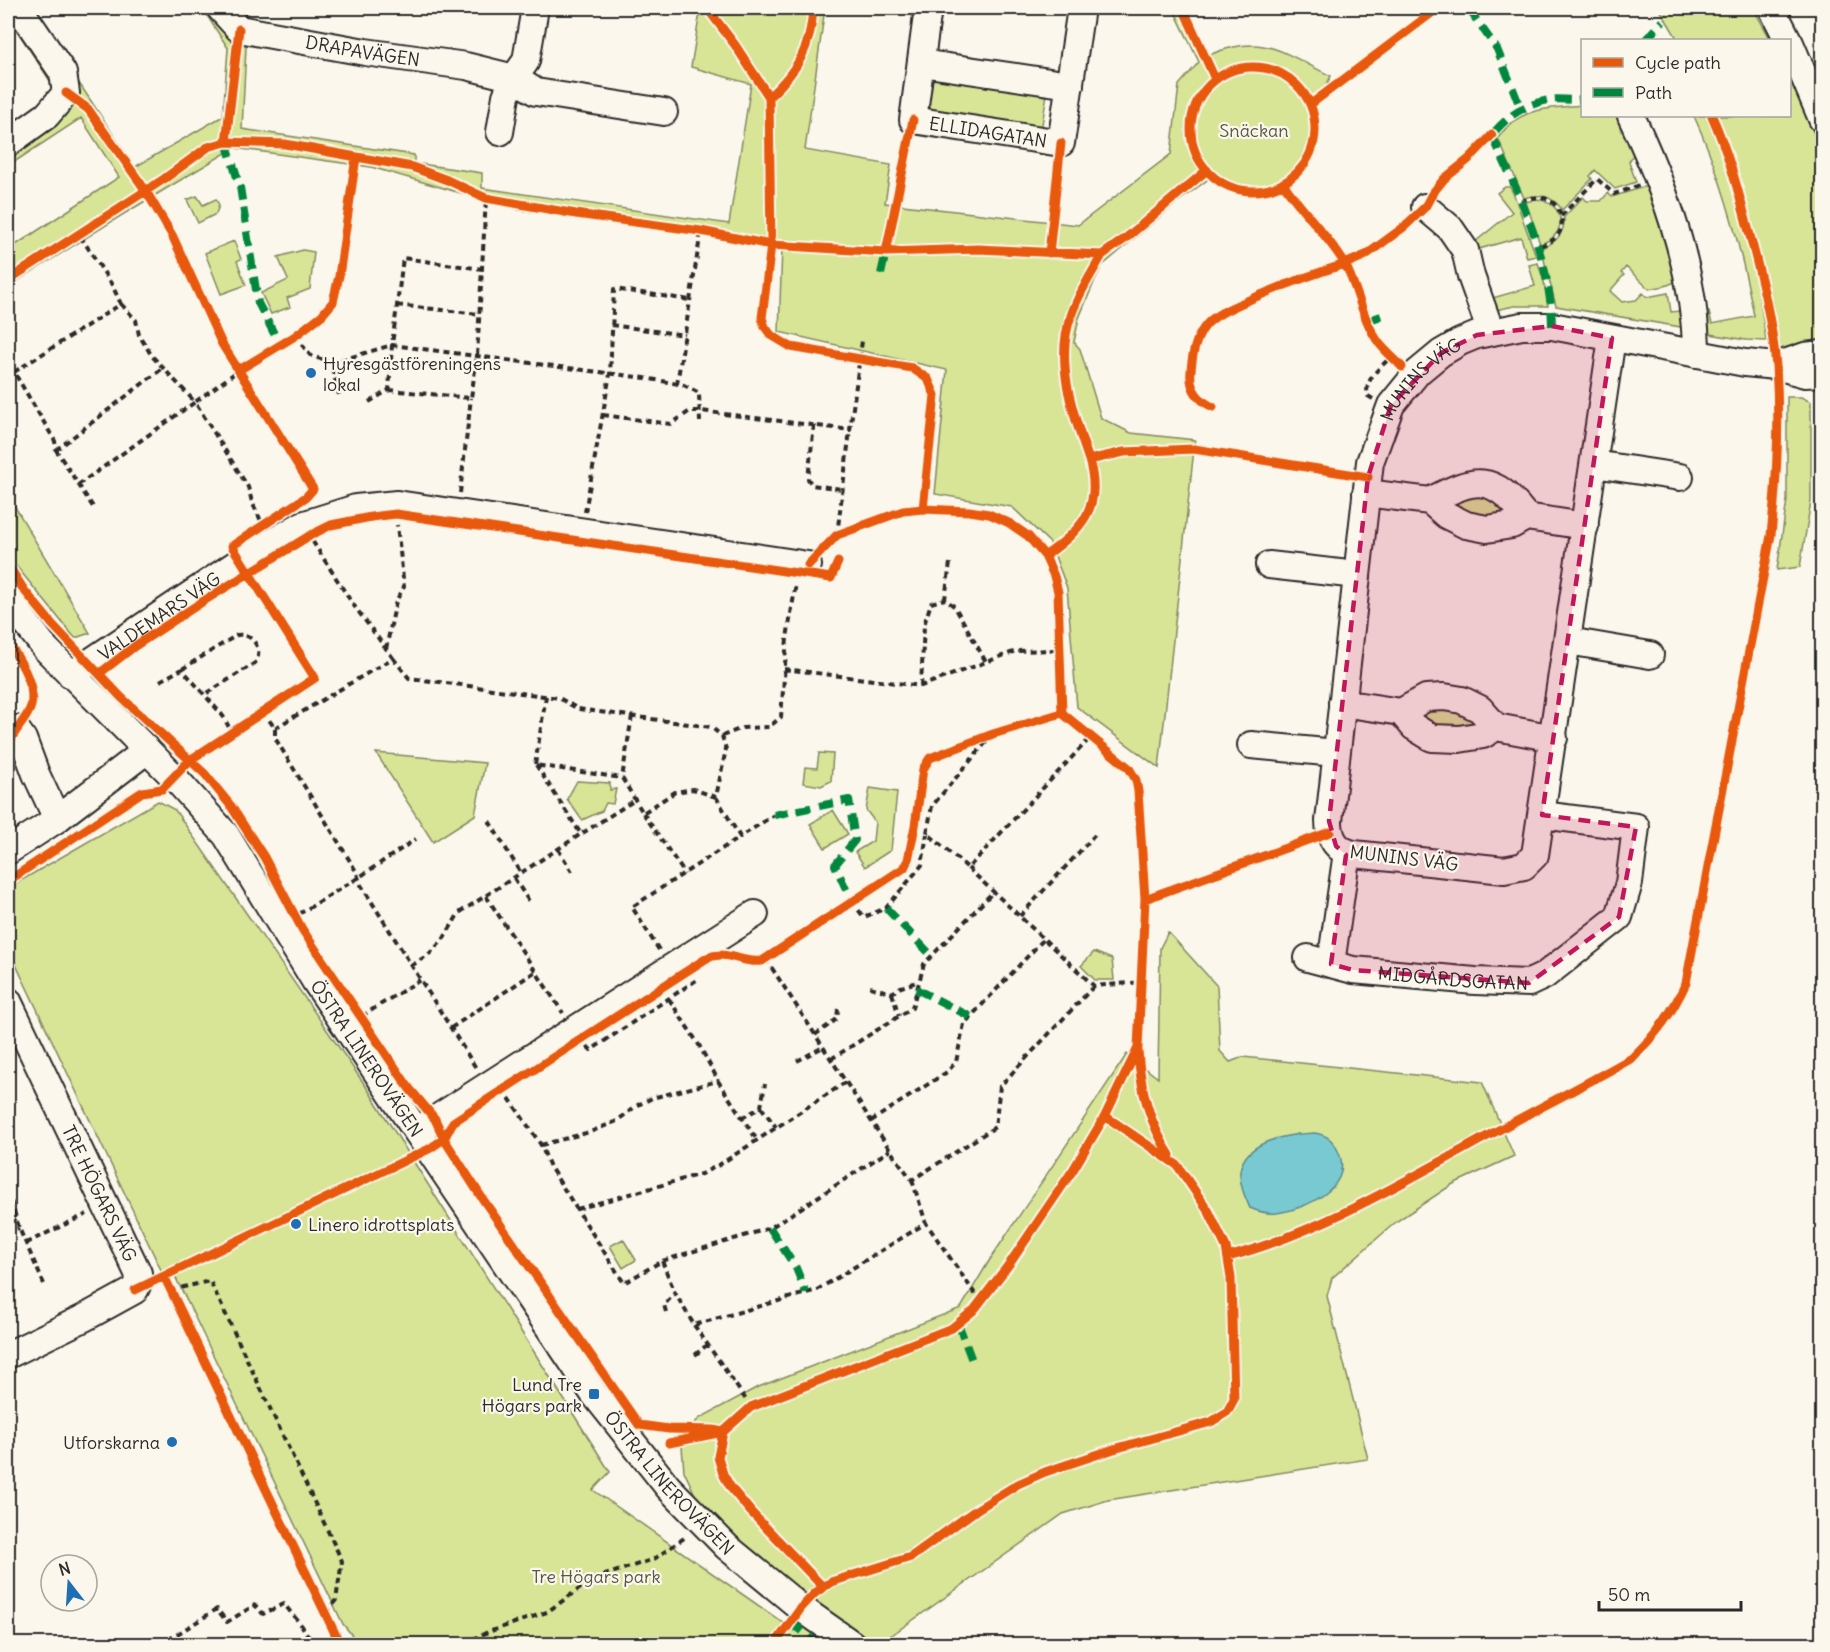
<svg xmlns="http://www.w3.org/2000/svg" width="1830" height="1652" viewBox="0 0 1830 1652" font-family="Delius,sans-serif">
	<rect width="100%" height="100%" fill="#fbf7ec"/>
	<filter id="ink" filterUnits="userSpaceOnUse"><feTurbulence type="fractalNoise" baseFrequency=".0167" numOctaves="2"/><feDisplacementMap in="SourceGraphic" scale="12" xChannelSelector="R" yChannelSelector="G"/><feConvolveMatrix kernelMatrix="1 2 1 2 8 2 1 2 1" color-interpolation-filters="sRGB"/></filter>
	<g filter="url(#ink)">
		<path fill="#d8e496" stroke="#828860" stroke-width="1.5" fill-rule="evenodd" d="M8 8H29L135 167 223 116 228 48 202 8H248L242 129 414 155V163L482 173V188L729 224 751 84 691 67 700 12 672 8H825L805 150 891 165 885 203 1078 225 1171 154 1179 85 1199 62 1173 8H1186L1209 55C1264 32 1283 53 1331 76 1327 85 1316 100 1316 110 1316 122 1320 133 1317 146 1308 178 1276 199 1243 194 1230 192 1220 185 1210 178L1178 202 1103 265 1095 280 1079 318 1074 342 1080 349 1101 418 1131 433 1195 440 1159 768 1077 707 1067 588 1050 543 1012 507 935 494 947 370 779 332 782 247 519 210 371 167 234 148 122 215 8 287V250L119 177 81 118 8 166V136L58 93 8 17Z
			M1659 8H1753L1771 40H1678Z
			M928 71 1048 88 1041 131 921 113Z
			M1790 74 1809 118 1822 159V346L1780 353C1765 272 1748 192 1715 116H1790Z
			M1582 105V116H1616L1634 153 1629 162 1636 182 1615 189 1595 170 1590 176 1592 179 1562 210C1553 196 1540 193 1524 198L1498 138C1520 106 1548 109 1582 105Z
			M1694 116H1706C1737 187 1756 263 1766 341L1746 340 1704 333 1701 313 1709 312 1712 324 1754 316C1741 247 1723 180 1694 116Z
			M1505 187H1510L1514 195 1536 256 1527 258 1521 237 1479 249 1475 242 1512 212 1497 193Z
			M1644 187 1648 188 1666 245 1675 282 1665 286 1649 289 1626 267 1621 273 1624 275 1610 291 1622 302 1636 300 1643 293 1647 297 1668 293 1671 312 1680 311 1681 327 1556 306 1541 248C1556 243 1565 233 1564 217L1583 197 1587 201H1601L1608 193 1612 197Z
			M197 196 203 205 216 199 219 205 216 214 198 223 187 200Z
			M1536 199C1566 202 1569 236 1540 244L1526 202Z
			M234 241 241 259 237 261 246 285 221 294 205 253Z
			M303 250 314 252 310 289 287 298 290 307 271 314 261 293 288 280 278 257Z
			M1538 263 1544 282 1548 306H1514L1491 311 1489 299 1535 286 1529 265Z
			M1787 397H1801L1811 402V501L1800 567 1777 570 1787 500Z
			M1483 493 1508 510C1493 521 1469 513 1453 507L1451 503Z
			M8 495 90 633 75 638 8 556Z
			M1436 705 1478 718 1475 726C1456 727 1432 731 1420 712Z
			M376 753 485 763 475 815 433 842Z
			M819 753 833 754 831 781 821 786 803 783 805 767 817 768Z
			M577 781 610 783V790L616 789 613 804 606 803 602 811 582 820 567 799Z
			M870 788 897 792 891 850 865 867 855 852 873 841 875 822 866 810Z
			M158 801 175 810 367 1088 610 1472 593 1490 795 1631 803 1621 833 1644H359L343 1624 172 1270 163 1274 8 948V888Z
			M833 810 848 834 825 848 810 824Z
			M1168 932 1217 986 1220 1051 1230 1062 1243 1057 1482 1082 1514 1156 1453 1184 1397 1221 1332 1278 1327 1296 1368 1459 1108 1500 1063 1514 879 1644H875L786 1585 699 1503 684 1471 681 1435 700 1418 756 1388 961 1308 989 1261 1127 1054 1158 1078 1160 948ZM1298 1134 1333 1187 1315 1200 1295 1208H1250C1228 1154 1252 1147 1298 1134Z
			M1094 952 1112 959 1114 980H1095L1081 966Z
			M623 1239 636 1260 623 1268 610 1246Z"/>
		<path fill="#79c9d2" stroke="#5a8a8f" stroke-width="1.5" d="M1315 1133C1327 1135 1333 1140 1338 1151 1355 1187 1306 1209 1277 1213 1267 1214 1259 1212 1250 1208 1245 1197 1239 1184 1240 1171 1245 1140 1289 1134 1315 1133Z"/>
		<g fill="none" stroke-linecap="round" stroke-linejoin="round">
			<defs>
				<g id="minor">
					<path id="s1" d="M220 8 239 29 365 52 466 66 514 78 526 61 535 8"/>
					<path id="s2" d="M928 8 913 120 1061 143 1081 8"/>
					<path d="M1772 8 1788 40"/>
					<path d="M1790 43 1822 119"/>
					<path d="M921 63 1070 85"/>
					<path d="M1631 116C1665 188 1696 273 1696 354"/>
					<path d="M500 132 506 96 514 78 536 92 664 112"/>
					<path d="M8 143 47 115 66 93 63 73 19 8"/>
					<path d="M1425 207 1450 228 1465 250 1471 276 1491 332"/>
					<path id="s3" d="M1612 338 1535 855 1524 866 1504 870 1354 854C1337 851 1329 839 1329 821L1370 462 1391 405 1418 372 1441 353 1460 342 1477 335 1522 326H1552L1745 363 1776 366 1805 374 1822 373"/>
					<path d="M1776 366 1805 356 1822 354"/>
					<path d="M1594 464 1680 477"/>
					<path d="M1366 493 1430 501 1446 515 1466 525 1487 529 1512 525 1526 517 1585 526"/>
					<path d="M1430 501C1475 477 1493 473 1526 517"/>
					<path d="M1269 565 1357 575"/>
					<path id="s4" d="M8 600 46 649 174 777 226 835 315 981 594 1394 668 1487 727 1547 801 1608 852 1644"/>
					<path d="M1568 641 1650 655"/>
					<path id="s5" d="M71 675 242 560 302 525 356 508 397 504 808 565"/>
					<path d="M1342 703 1401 712 1414 727 1432 738 1459 739 1483 735 1496 727 1554 738"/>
					<path d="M1401 712 1426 698 1444 697 1462 700 1480 709 1496 727"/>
					<path d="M8 728 16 729 23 739 36 774 57 819"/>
					<path d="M1251 745 1336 753"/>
					<path d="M8 851 57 819 147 750"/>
					<path id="s6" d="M1308 958 1353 970 1475 981 1529 983 1544 976 1619 917 1629 883 1636 827 1542 815"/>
					<path d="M1331 964 1347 852"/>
					<path id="s7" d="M8 1001 138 1273 139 1281 135 1290 84 1318 8 1355"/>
					<path d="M417 1131 755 914"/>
				</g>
			</defs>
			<use href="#minor" stroke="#2b2b2b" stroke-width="30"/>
			<path stroke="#2b2b2b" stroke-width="4" stroke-dasharray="6 4.5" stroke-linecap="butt" d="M1521 201C1528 199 1537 196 1544 198 1562 203 1568 228 1554 239 1549 243 1543 245 1537 247
				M1561 216 1597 179 1614 194 1640 185
				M121 304 136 320 139 335 152 356 195 402 239 370
				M397 305 479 314
				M611 325 685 335
				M295 336 310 355 331 363 340 399
				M331 363 392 345 645 378 684 385 699 393 700 422
				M8 369 14 372 55 441 56 450 95 510
				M14 372 121 304 112 285 79 234
				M677 384 701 231
				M389 390 471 398 477 356 486 198
				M1373 399 1368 396C1363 380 1381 367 1392 356
				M369 402 389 390 392 345 403 258 482 269
				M603 415 671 424 690 411H701L850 430 862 341
				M814 425 808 479 812 485 842 489
				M56 450 163 368
				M78 485 195 402 248 487 252 502 263 525
				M460 493 471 398
				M585 512 610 374 614 289 690 300
				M837 535 850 430
				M950 563 945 599 955 607 986 662
				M386 649 396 601 404 587 397 525
				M393 658 409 678 559 698 578 709 711 727 722 736 726 749 716 797 740 837 774 815
				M182 669 237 635C253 632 264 651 255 663L204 695
				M784 669 921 686 1016 651 1060 650
				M160 681 182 669 223 716 232 733
				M921 686 924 625 931 603 945 599
				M546 696 535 765 622 778
				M263 712 275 728V738L356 871 361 885 476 1068
				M632 716 622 778 643 813 675 792 693 789 716 797
				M275 728 393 658 352 603 313 542
				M993 734 932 806 927 833 968 868 1091 737
				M722 736 742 728 769 727 781 717 787 638 796 583
				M536 765 581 834 635 800
				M643 813 685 874
				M489 821 521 873
				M558 849 574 875
				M968 868 1094 986 1142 982
				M514 878 530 903
				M486 896 563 1013
				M852 902 864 917 886 908 922 865 927 834
				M299 914 358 878 416 839
				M1020 916 1095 835
				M659 950 632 907 740 837
				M766 959 890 1150 912 1180 995 1127 1000 1086 1094 986
				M411 966 428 955 443 940 459 913 581 834
				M870 987 892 993 901 987 917 982
				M892 993 899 1016
				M669 999 699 1045 718 1080
				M362 1016 420 980
				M451 1028 536 971
				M815 1035 837 1019 838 1009
				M587 1046 591 1050 698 979
				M831 1059 912 1008 924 964 993 892
				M797 1061 823 1047
				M509 1098 541 1145 550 1167 624 1283 662 1261 770 1228 890 1150
				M761 1107 776 1127
				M742 1118 761 1107 765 1084
				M871 1121 947 1072 956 1062 964 1024 1044 939
				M541 1145 590 1132 617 1121 636 1106 652 1098 718 1081 757 1140
				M912 1180 926 1223 980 1301
				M8 1191 19 1228 44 1284
				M577 1209 701 1174 719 1165 846 1082
				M8 1235 19 1228
				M26 1243 87 1214
				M662 1261 675 1293 694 1325 817 1290 926 1223
				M171 1290 210 1281 342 1561 336 1600 326 1613
				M666 1312 664 1305 675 1293
				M694 1325 751 1407
				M695 1355 708 1344
				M168 1640 217 1609 227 1622 255 1605 263 1614 284 1604 302 1626 313 1644
				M463 1644 488 1632 547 1612 593 1579 654 1559 687 1536"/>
			<use href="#minor" stroke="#fbf7ec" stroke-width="26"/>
			<path stroke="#00873e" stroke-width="8" stroke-dasharray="15 8" stroke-linecap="butt" d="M1468 8 1497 49 1521 109
				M1646 40 1663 21
				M226 142 240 187 258 303 280 345
				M881 274 886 252
				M1367 321 1384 315
				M1552 326C1551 259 1519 195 1492 135 1506 117 1525 104 1549 100 1559 98 1571 101 1582 99
				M774 815 849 800 855 840 835 865 852 902
				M886 908 932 956
				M916 989 971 1017
				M770 1228 796 1268 806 1293
				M958 1323 973 1363
				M791 1622 818 1644"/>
			<defs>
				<path id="cycleway" d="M707 8 735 45 769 97 771 245 762 318 765 327 771 335 791 347 912 368 928 379 935 395 923 509
					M1183 8 1215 79
					M1191 129a62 62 0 1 1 124 0a62 62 0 1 1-124 0Z
					M769 97C798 70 811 48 813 8
					M1311 104 1433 12 1445 8
					M226 142 239 29
					M886 252 913 120
					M1049 253 1061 143
					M8 280 164 179 208 147 226 142 285 144 412 167 447 180 486 198 576 214 701 231 771 245 886 252 978 249 1102 255 1126 238 1207 170
					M1402 367C1395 359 1385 351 1379 343 1362 319 1358 289 1345 264L1366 255 1404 227 1425 207 1432 194 1444 179 1469 159 1492 135
					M239 370 295 336 322 315 333 302 339 276 356 157
					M1213 407C1198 400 1189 388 1191 371 1192 356 1196 336 1207 324 1216 314 1231 308 1242 303 1276 288 1310 275 1345 264 1327 234 1302 212 1283 183
					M1089 460C1074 417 1054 362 1071 316 1078 294 1091 275 1102 255
					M8 565 24 590 52 624 121 697 205 774 231 806 264 857 302 929 323 961 409 1088 435 1119 444 1139 482 1198 639 1425 669 1429 713 1430 723 1432 718 1457 723 1474 731 1488 751 1512 823 1587
					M808 565 837 535 903 511 923 509 969 511 989 514 1009 523 1028 536 1045 556C1082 529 1103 508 1089 460L1124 452 1194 449 1368 477
					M8 642C19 659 41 691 28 713 22 724 13 733 8 745
					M100 673 135 646 202 602 309 536 331 525 371 517 396 514 831 578 838 562
					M8 881 142 792 162 789 190 760 315 678 232 546 306 497 313 489 222 344 172 235 146 191 88 109 66 93
					M1145 899 1330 832
					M1138 1050C1140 1088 1149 1123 1170 1155
					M1228 1257C1312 1234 1388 1191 1464 1149 1519 1118 1576 1090 1632 1058 1657 1033 1671 1015 1686 983L1771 535C1777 479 1780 422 1776 366 1772 319 1760 273 1748 228 1738 190 1728 152 1712 116
					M164 1276 340 1644
					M135 1290 429 1149 444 1139 453 1122 707 958C728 949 740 964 762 961L904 868 908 860 915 826 923 769 930 758 993 734 1062 713
					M669 1443 723 1432 751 1407 952 1328 974 1310 1010 1263 1073 1170 1105 1116
					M775 1644 801 1608 815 1593 831 1582 911 1557 976 1510 1018 1484 1045 1472 1114 1449 1211 1422 1227 1412 1234 1399 1231 1278 1226 1247 1208 1210 1177 1165 1105 1116 1138 1048 1145 899 1138 791 1136 780 1129 768 1062 713 1058 592 1054 576 1045 556"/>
			</defs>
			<use href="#cycleway" stroke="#fbf7ec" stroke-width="13"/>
			<use href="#cycleway" stroke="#e8590c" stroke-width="9"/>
		</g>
	</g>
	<path fill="#c2185b" fill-opacity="0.2" stroke="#c2185b" stroke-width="4.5" stroke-dasharray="12 8" stroke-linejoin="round" d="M1552 326 1612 338 1542 815 1636 827 1619 917 1529 983 1353 970 1331 964 1346 855 1336 846 1329 821 1368 477 1391 405 1441 353 1477 335Z"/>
	<g fill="#1f6fb2" stroke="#fbf7ec" stroke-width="2">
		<circle cx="311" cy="373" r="6"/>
		<circle cx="296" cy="1224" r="6"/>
		<rect x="588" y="1388" width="12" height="12" rx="3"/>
		<circle cx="172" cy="1442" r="6"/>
	</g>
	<g text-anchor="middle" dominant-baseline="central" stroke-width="4.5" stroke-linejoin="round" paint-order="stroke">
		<g font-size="18" fill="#2b2b2b" stroke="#fbf7ec">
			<text stroke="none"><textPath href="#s1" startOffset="154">DRAPAVÄGEN</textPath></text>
			<text stroke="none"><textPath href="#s2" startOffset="189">ELLIDAGATAN</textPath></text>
			<text stroke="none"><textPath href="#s3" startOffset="1216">MUNINS VÄG</textPath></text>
			<text stroke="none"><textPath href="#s5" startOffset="106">VALDEMARS VÄG</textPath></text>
			<text transform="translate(1404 858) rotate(7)">MUNINS VÄG</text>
			<text stroke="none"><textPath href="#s6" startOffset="147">MIDGÅRDSGATAN</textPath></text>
			<text stroke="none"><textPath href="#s4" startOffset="585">ÖSTRA LINEROVÄGEN</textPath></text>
			<text stroke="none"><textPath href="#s7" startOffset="213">TRE HÖGARS VÄG</textPath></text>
			<text stroke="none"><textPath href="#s4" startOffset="1107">ÖSTRA LINEROVÄGEN</textPath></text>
		</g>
		<g font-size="18" fill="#565946" stroke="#fbf7ec">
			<text x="1254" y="130">Snäckan</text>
			<text x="596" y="1576">Tre Högars park</text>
		</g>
		<g font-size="18" fill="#2b2b2b" stroke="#fbf7ec" text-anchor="start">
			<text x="323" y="363">Hyresgästföreningens<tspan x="323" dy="21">lokal</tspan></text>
			<text x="308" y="1224">Linero idrottsplats</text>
			<text x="582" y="1384" text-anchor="end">Lund Tre<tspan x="582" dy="21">Högars park</tspan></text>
			<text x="160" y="1442" text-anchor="end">Utforskarna</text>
		</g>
	</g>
	<rect width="1830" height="1652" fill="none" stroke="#fbf7ec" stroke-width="30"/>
	<rect x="15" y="15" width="1800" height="1622" fill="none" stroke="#2b2b2b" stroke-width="2" filter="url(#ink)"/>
	<rect x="1581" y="39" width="210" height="78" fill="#fbf7ec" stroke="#a8a59f" stroke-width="1.5"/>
	<rect x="1593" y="58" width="30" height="9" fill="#e8590c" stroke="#a8a59f" stroke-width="1.5"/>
	<text x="1635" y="69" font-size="18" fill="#2b2b2b">Cycle path</text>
	<rect x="1593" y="88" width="30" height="9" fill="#00873e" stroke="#a8a59f" stroke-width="1.5"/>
	<text x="1635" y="99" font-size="18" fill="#2b2b2b">Path</text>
	<g transform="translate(69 1583) rotate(343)"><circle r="28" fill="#fbf7ec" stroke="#a8a59f" stroke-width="1.5"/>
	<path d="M0-4.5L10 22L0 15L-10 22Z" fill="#1f6fb2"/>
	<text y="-9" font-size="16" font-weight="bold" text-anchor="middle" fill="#2b2b2b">N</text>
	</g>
	<path d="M1599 1601v9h142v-9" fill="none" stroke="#2b2b2b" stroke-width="3"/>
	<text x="1608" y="1601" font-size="18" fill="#2b2b2b" stroke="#fbf7ec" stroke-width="4.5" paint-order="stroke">50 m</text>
</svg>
